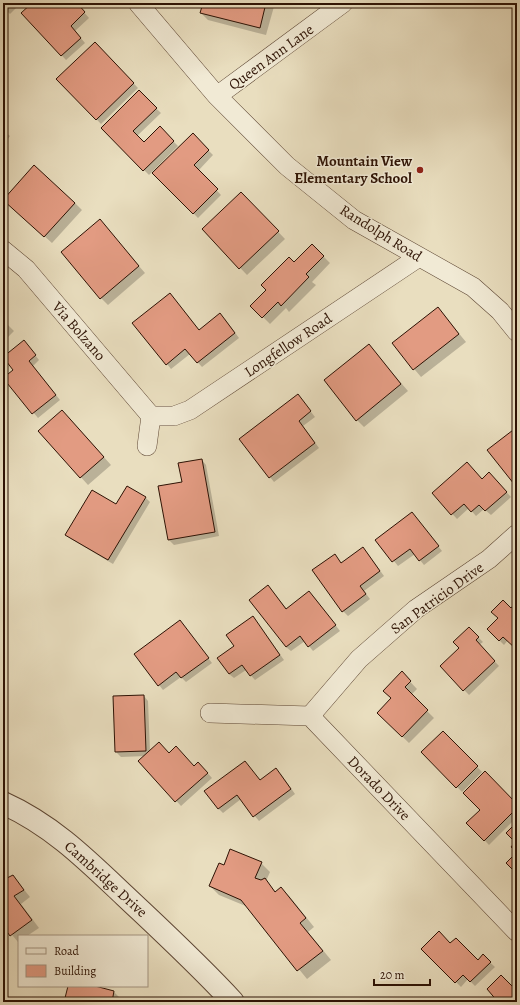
<svg xmlns="http://www.w3.org/2000/svg" width="520" height="1005" viewBox="0 0 520 1005" font-family="Alegreya,serif">
	<rect width="100%" height="100%" fill="#e9debf"/>
	<filter id="stains"><feTurbulence type="fractalNoise" baseFrequency=".005" numOctaves="4"/><feColorMatrix values="0 0 0 0 .2 0 0 0 0 .09 0 0 0 0 .02 0 0 0 .5 -.17"/></filter>
	<radialGradient id="worn" r=".72"><stop offset=".6" stop-color="#630" stop-opacity="0"/><stop offset="1" stop-color="#630" stop-opacity=".3"/></radialGradient>
	<path fill="#0003" d="M3 3H21L10 14 3 7Z
		M33 3H55L60 7 64 3H76L89 18 75 31 85 43 66 60 22 13Z
		M204 3H275L266 35 208 20 201 13Z
		M95 43 138 88 101 124 58 79Z
		M139 92 161 113 137 136 144 143 160 128 178 146 149 175 102 128Z
		M3 130 10 136 3 146Z
		M193 135 213 155 198 171 221 195 198 218 154 173Z
		M241 193 285 239 247 275 203 229Z
		M75 203 82 210 52 243 11 206Z
		M100 221 145 273 108 305 101 298Z
		M312 245 330 263 312 282 316 285 289 312 286 308 270 324 252 306Z
		M174 299 200 331 225 319 239 338 202 367 190 354 171 369 134 323Z
		M438 308 466 342 421 377 393 344Z
		M3 320 14 331 3 342Z
		M368 345 408 391 364 427 357 420Z
		M28 346 39 360 33 366 60 400 38 418 5 378 14 370Z
		M298 395 315 417 303 426 319 448 274 482 270 477Z
		M69 418 111 465 88 485 39 431Z
		M202 460 206 465 219 536 174 545 169 540 160 487 183 483Z
		M494 478 511 497 491 515 484 509 476 516 469 508 457 519 433 493Z
		M145 497 150 502 113 564 71 539 67 535 116 506Z
		M412 513 442 551 424 565 415 554 398 566 377 540Z
		M367 553 384 576 364 591 370 599 348 616 343 611 335 556 341 563Z
		M268 587 287 609 314 597 340 631 313 651 305 641 291 651 286 647Z
		M517 602V649L508 640 504 645 488 629Z
		M253 617 284 660 255 680 246 670 234 678 229 674 236 646Z
		M180 621 212 663 186 682 181 677 163 690 159 685Z
		M469 628 483 642 479 645 499 666 469 695 441 666 461 648Z
		M402 673 417 689 411 695 434 718 409 743 378 713 392 698Z
		M144 696 148 701 150 752 169 754 194 767 203 768 212 778 181 806 140 761 146 756 121 757 116 752Z
		M443 732 482 772 462 792 423 752Z
		M245 762 261 781 281 774 295 794 259 821 241 799 223 813 218 808Z
		M517 805V817L489 845 468 823 481 810Z
		M261 863 270 872 266 881 276 892 281 888 290 897 314 927 308 932 331 960 307 979 248 907 219 895 210 886 224 866Z
		M13 876 30 897 21 904 39 928 27 936H19L18 942 3 924V878L5 881Z
		M450 945 478 961 483 956 495 967 475 986 468 979 461 987 423 949Z
		M69 986H99L103 989 114 992 121 999 120 1002H65Z"/>
	<path fill="#e29b82" stroke="#2d1204" d="M3 3H12L5 10Z
		M32 3H56L59 6 63 3H77L85 12 71 26 81 38 61 56 21 13Z
		M203 3H266L260 28 200 13Z
		M95 42 134 83 96 120 56 79Z
		M139 90 157 108 133 131 144 142 160 126 174 141 143 171 101 128Z
		M193 133 209 150 194 165 218 189 193 214 152 173Z
		M34 165 75 203 44 237 3 200Z
		M241 192 279 231 239 269 202 229Z
		M100 219 139 266 100 299 61 252Z
		M312 244 324 256 306 274 309 277 281 306 278 302 262 318 250 306 266 290 261 285 289 257 294 262Z
		M170 293 199 330 220 313 235 333 197 363 185 349 166 365 132 323Z
		M438 307 459 334 413 370 392 343Z
		M3 318 8 323 3 328Z
		M24 340 36 355 29 361 56 395 32 414 3 378 13 370 3 357Z
		M369 344 401 384 356 421 324 380Z
		M298 394 311 411 299 421 315 443 269 478 239 439Z
		M62 410 104 457 80 478 38 431Z
		M517 427V482L514 484 487 450Z
		M202 459 215 532 168 540 158 486 182 482 178 463Z
		M467 462 482 479 489 472 507 492 485 511 479 505 471 512 464 504 451 515 432 493Z
		M127 486 146 497 108 560 65 535 92 490 116 504Z
		M412 512 439 546 419 561 410 549 392 562 375 540Z
		M363 547 380 571 360 586 366 594 342 612 312 570 335 554 341 563Z
		M268 585 286 609 309 591 336 625 308 647 300 636 286 647 249 600Z
		M503 600 511 608 517 601 516 649 503 637 499 641 487 629 498 618 491 612Z
		M253 616 280 655 250 676 242 665 229 674 217 658 234 646 226 635Z
		M180 620 209 658 181 678 176 672 158 686 134 654Z
		M469 627 479 637 476 640 495 661 463 691 440 666 459 648 453 642Z
		M402 671 411 681 405 687 428 710 402 737 377 713 391 698 383 691Z
		M144 695 146 751 115 752 113 696Z
		M443 731 478 766 456 788 421 752Z
		M159 742 169 753 176 746 194 766 198 762 208 773 175 802 138 761Z
		M245 761 260 780 276 768 291 789 253 817 237 795 218 809 204 791Z
		M485 771 517 804V808L484 841 466 823 480 810 463 793Z
		M517 822V874L506 863 517 852 511 847 515 842 506 833Z
		M230 849 262 862 255 878 261 880 265 878 275 892 281 887 306 918 300 923 323 951 297 971 241 900 209 886 219 863 224 865Z
		M13 875 24 890 14 896 32 920 10 936 3 926V880Z
		M439 931 450 943 456 938 478 960 483 954 491 962 470 982 463 975 455 983 421 949Z
		M501 975 517 991V1002H498L487 989Z
		M68 986H95L114 991 112 1002H64Z"/>
	<g fill="none" stroke-linecap="round" stroke-linejoin="round">
		<defs>
			<path id="minor" d="M138 3 217 96 287 166 354 220 473 287 500 311 517 332
				M217 96 343 3
				M3 250 26 269 151 416
				M151 416H174L190 410 419 257
				M147 446 151 416
				M210 713 310 716 517 932
				M310 716 359 659 416 609 489 559 517 534"/>
			<path id="tertiary" d="M3 803C52 825 87 860 125 896 162 931 199 965 233 1002"/>
		</defs>
		<use href="#minor" stroke="#5c4533" stroke-width="20"/>
		<use href="#tertiary" stroke="#5c4533" stroke-width="24"/>
		<use href="#minor" stroke="#f1ead5" stroke-width="19"/>
		<use href="#tertiary" stroke="#f1ead5" stroke-width="22"/>
	</g>
	<circle fill="#8f2418" stroke="#f1ead5" stroke-width="1.5" cx="420" cy="170" r="4"/>
	<g text-anchor="middle" dominant-baseline="central" stroke-width="3" stroke-linejoin="round" paint-order="stroke">
		<g font-size="15" fill="#2d1204" stroke="#f1ead5">
			<text transform="translate(271 57) rotate(-36)">Queen Ann Lane</text>
			<text transform="translate(381 233) rotate(32)">Randolph Road</text>
			<text transform="translate(79 331) rotate(49)">Via Bolzano</text>
			<text transform="translate(288 345) rotate(-34)">Longfellow Road</text>
			<text transform="translate(437 598) rotate(-36)">San Patricio Drive</text>
			<text transform="translate(379 788) rotate(46)">Dorado Drive</text>
			<text transform="translate(106 879) rotate(42)">Cambridge Drive</text>
		</g>
		<g font-size="15" font-weight="bold" fill="#2d1204" stroke="#f1ead5" text-anchor="end">
			<text x="412" y="161">Mountain View<tspan x="412" dy="17">Elementary School</tspan></text>
		</g>
	</g>
	<rect width="520" height="1005" fill="none" stroke="#e9debf" stroke-width="16"/>
	<rect x="4" y="4" width="512" height="997" fill="none" stroke="#2d1204" stroke-width="2"/>
	<rect x="8" y="8" width="504" height="989" fill="none" stroke="#2d1204"/>
	<rect x="18" y="935" width="130" height="52" fill="#f1ead5" stroke="#a39481"/>
	<rect x="26" y="948" width="20" height="6" fill="#f1ead5" stroke="#a39481"/>
	<text x="54" y="955" font-size="12" fill="#2d1204">Road</text>
	<rect x="26" y="965" width="20" height="12" fill="#e29b82" stroke="#a39481"/>
	<text x="54" y="975" font-size="12" fill="#2d1204">Building</text>
	<path d="M374 979v6h56v-6" fill="none" stroke="#2d1204" stroke-width="2"/>
	<text x="380" y="979" font-size="12" fill="#2d1204" stroke="#f1ead5" stroke-width="3" paint-order="stroke">20 m</text>
	<rect width="100%" height="100%" filter="url(#stains)"/>
	<rect width="100%" height="100%" fill="url(#worn)"/>
</svg>
